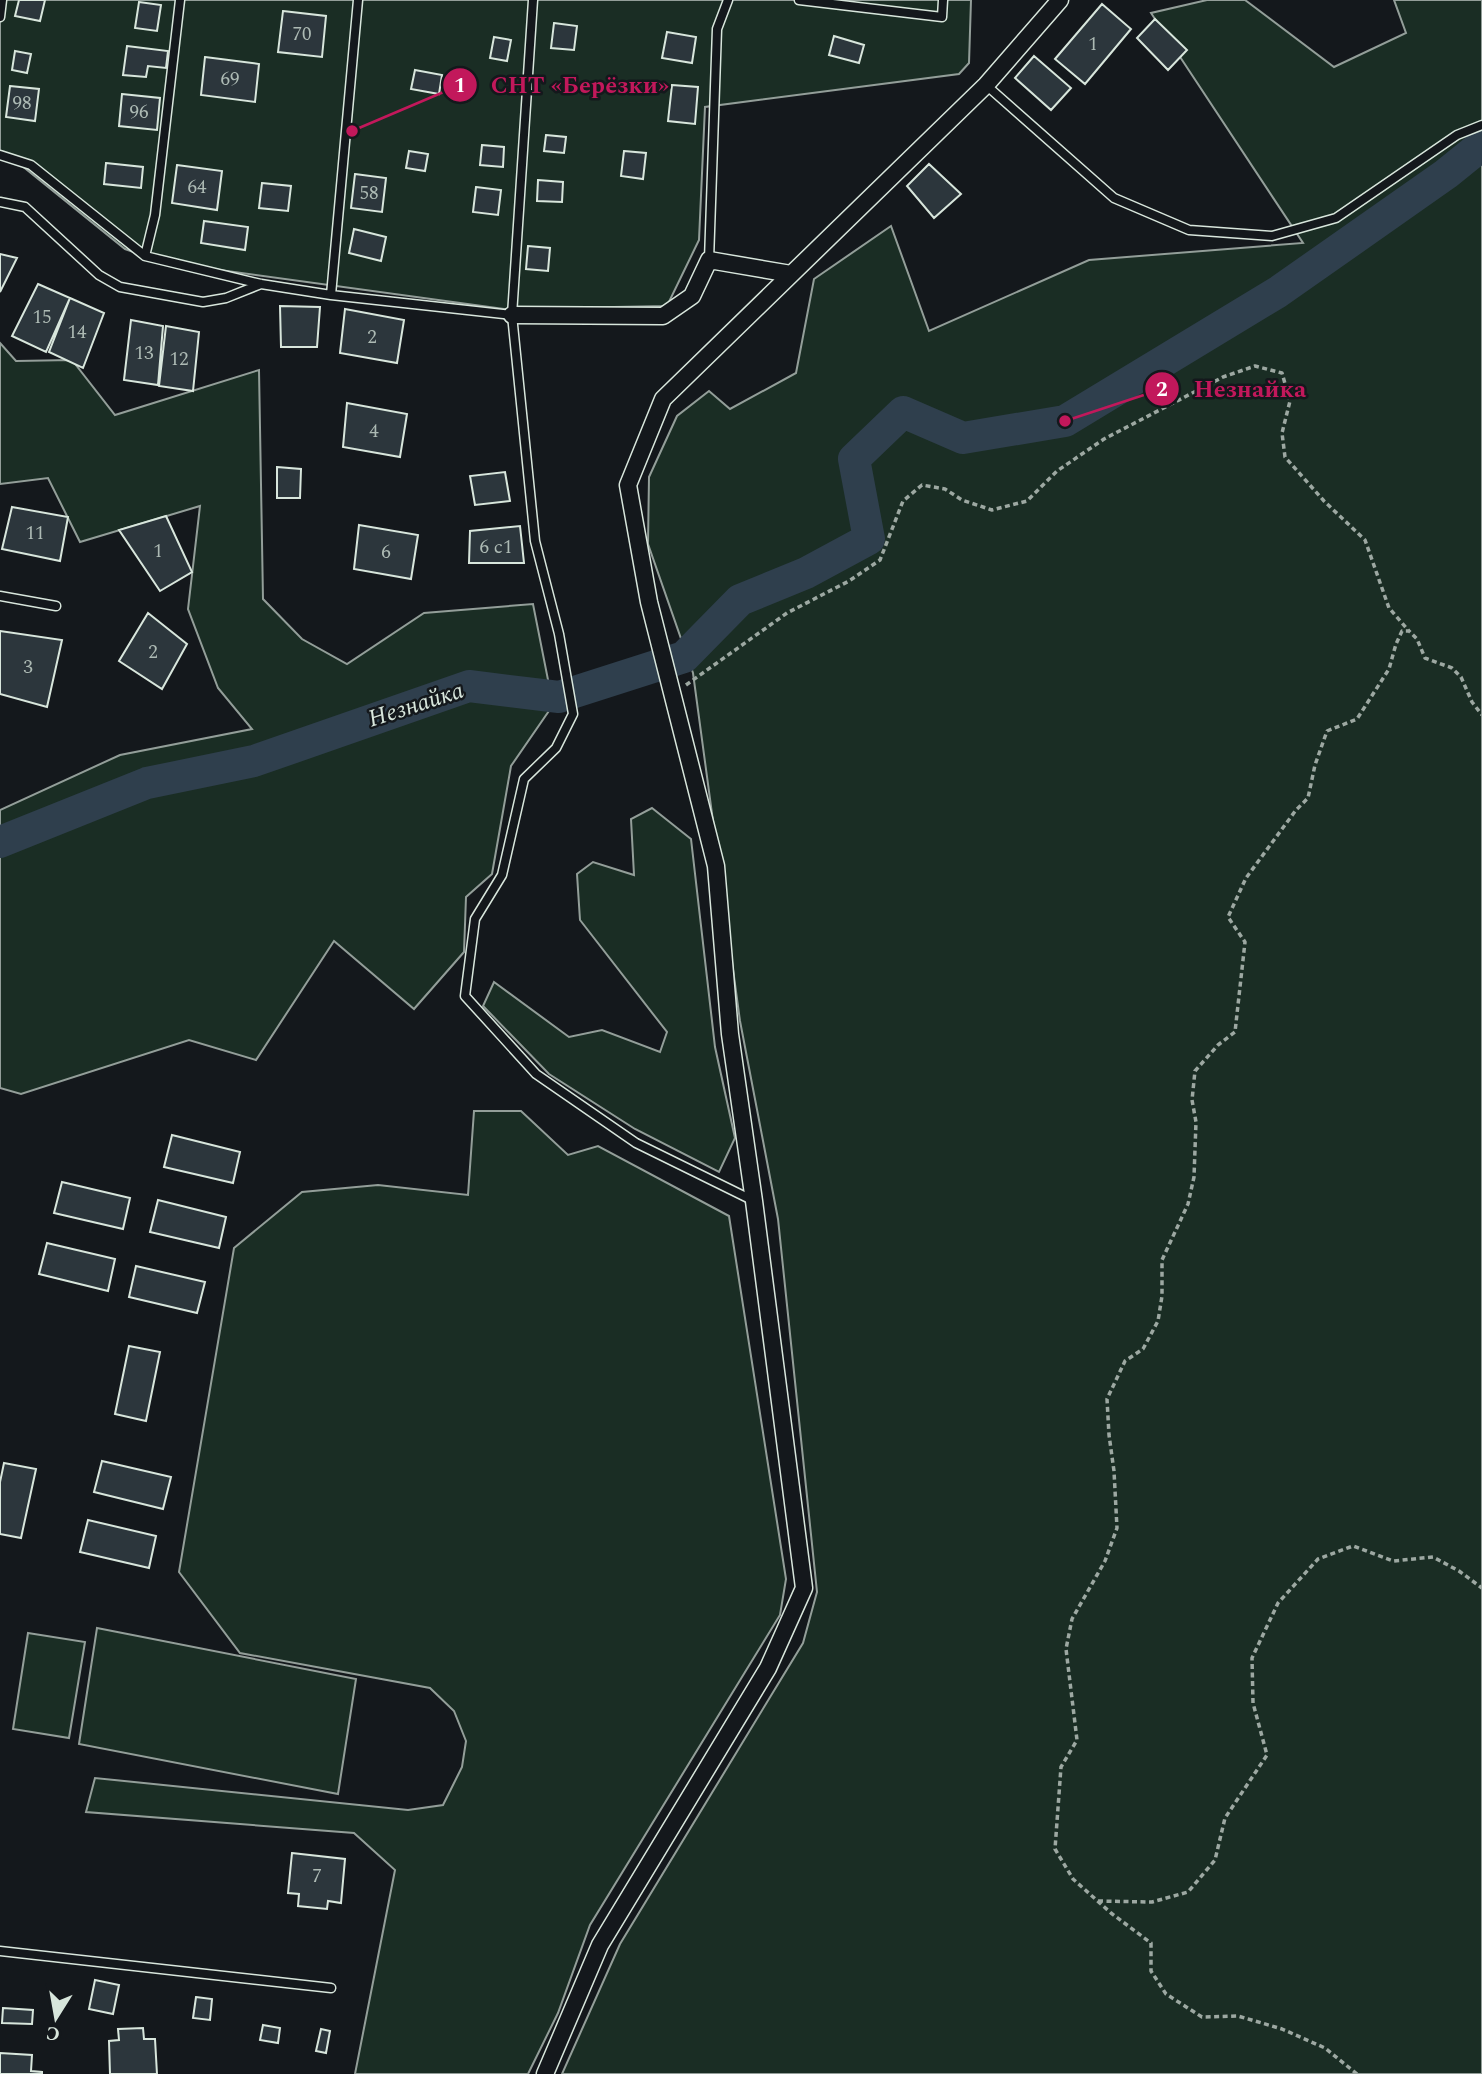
<svg xmlns="http://www.w3.org/2000/svg" width="1482" height="2074" viewBox="0 0 1482 2074" font-family="Spectral,serif">
	<rect width="100%" height="100%" fill="#14181c"/>
	<path fill="#1a2d24" stroke="#939e99" stroke-width="2" d="M0 0H971L969 63 959 74 705 107 699 240 667 306 504 309 162 262 125 249 11 157 0 156Z
		M1207 0H1245L1334 67 1406 33 1394 0H1482V2074H562L620 1944 803 1643 817 1592 778 1219 740 1021 693 673 648 544 649 477 677 416 709 391 730 409 796 373 814 279 891 226 929 331 1089 260 1303 243 1151 13Z
		M0 343 16 361 72 360 115 415 259 370 263 599 302 639 347 664 424 613 533 604 553 705 511 766 492 874 466 897 464 952 414 1009 334 941 256 1060 189 1040 21 1094 0 1088V810L120 755 252 729 218 688 188 609 200 506 80 542 48 478 0 484Z
		M652 808 691 839 715 1047 735 1138 719 1172 635 1129 549 1074 483 1006 494 982 569 1037 602 1030 660 1052 667 1032 580 920 577 874 593 862 634 875 631 819Z
		M474 1111H521L568 1155 598 1146 729 1216 786 1579 780 1615 590 1925 558 2013 528 2074H355L395 1870 354 1833 86 1812 95 1778 408 1810 443 1805 462 1767 466 1741 454 1711 430 1688 240 1653 179 1572 234 1248 302 1192 378 1185 468 1195Z
		M97 1628 356 1679 338 1794 79 1744Z
		M28 1633 85 1642 69 1738 13 1729Z"/>
	<g fill="none" stroke-linecap="round" stroke-linejoin="round">
		<path stroke="#2f3f4d" stroke-width="32" d="M0 842 147 783 254 761 469 686 559 697 684 657 740 600 806 573 869 539 854 459 903 412 963 438 1065 421 1278 292 1446 174 1482 145"/>
	</g>
	<path fill="#2c363c" stroke="#d8e6dc" stroke-width="2" d="M19 0H45L40 21 15 16Z
		M139 2 161 5 157 31 135 28Z
		M1102 4 1131 29 1085 84 1055 59Z
		M283 11 326 16 322 57 278 52Z
		M1155 19 1187 50 1168 70 1137 38Z
		M554 23 577 26 574 50 551 48Z
		M667 32 696 37 692 63 662 58Z
		M834 36 864 45 859 63 829 55Z
		M494 37 511 40 507 61 490 58Z
		M127 46 168 51 166 68 148 66 146 77 123 75Z
		M15 51 31 54 27 73 12 70Z
		M1034 56 1071 88 1051 110 1015 78Z
		M205 57 259 64 255 102 201 95Z
		M415 70 442 75 439 94 411 89Z
		M672 85 698 87 695 124 668 121Z
		M10 86 39 89 35 121 6 117Z
		M122 94 160 98 157 130 119 126Z
		M546 135 566 137 564 153 544 151Z
		M482 145 504 147 503 167 480 165Z
		M409 151 428 154 425 171 406 168Z
		M624 151 646 153 643 179 621 176Z
		M106 163 143 167 141 188 104 184Z
		M929 164 961 194 934 218 907 186Z
		M177 165 222 171 217 210 172 203Z
		M355 174 386 178 382 212 351 208Z
		M538 180 563 182 562 202 537 201Z
		M262 183 291 186 288 211 259 208Z
		M476 187 501 190 498 215 473 212Z
		M204 221 248 227 245 250 201 243Z
		M354 229 386 237 381 261 349 253Z
		M528 246 550 248 548 271 526 269Z
		M0 254 17 258 0 292Z
		M38 284 70 298 46 352 12 336Z
		M70 298 104 313 83 368 49 352Z
		M280 306 320 307 317 347H281Z
		M345 309 404 320 397 363 340 353Z
		M131 320 163 326 158 385 124 380Z
		M166 326 199 332 193 391 159 386Z
		M347 403 407 414 400 457 343 447Z
		M277 467 301 469 300 498H277Z
		M505 472 510 501 475 505 470 476Z
		M12 507 68 517 60 561 2 549Z
		M166 516 192 572 160 591 119 530Z
		M359 525 418 535 411 579 354 569Z
		M520 526 524 563H469L470 531Z
		M148 613 187 644 162 689 119 661Z
		M0 631 62 640 47 707 0 694Z
		M172 1135 240 1152 233 1183 164 1167Z
		M62 1182 130 1198 123 1229 54 1213Z
		M158 1200 226 1217 219 1248 150 1232Z
		M47 1243 115 1259 108 1291 39 1274Z
		M136 1266 205 1282 197 1313 129 1297Z
		M129 1346 160 1352 146 1421 115 1414Z
		M102 1461 171 1477 163 1509 94 1492Z
		M4 1463 36 1469 21 1538 0 1534V1482Z
		M88 1520 156 1536 149 1568 80 1552Z
		M292 1853 345 1859 341 1903 328 1901 327 1909 298 1906 299 1894 288 1893Z
		M95 1980 119 1985 113 2014 89 2009Z
		M196 1997 212 1999 210 2020 193 2018Z
		M3 2008 33 2010 32 2024 2 2023Z
		M263 2025 280 2028 278 2043 260 2040Z
		M143 2028 144 2039H155L157 2074H110L109 2041 119 2040 118 2029Z
		M321 2029 330 2031 326 2053 316 2051Z
		M0 2053 32 2055 31 2071 42 2072V2074H0Z"/>
	<g fill="none" stroke-linecap="round" stroke-linejoin="round">
		<defs>
			<path id="lane" d="M533 0 512 315 535 541 559 634 573 714 556 748 524 779 502 875 475 919 465 996 536 1074 636 1143 754 1201
				M799 0 942 17 943 0
				M0 17 2 0
				M986 85 1114 198 1189 230 1272 236 1336 218 1457 135 1482 125
				M0 155 31 165 145 256 261 284 331 295 512 315
				M0 202 25 207 99 275 120 287 203 302 226 298 261 284
				M145 256 155 215 180 0
				M709 260 717 29 728 0
				M331 295 358 0
				M0 596 56 606
				M0 1951 331 1988"/>
			<path id="street" d="M512 315 663 316 692 296 709 260 791 274
				M545 2074 600 1945 768 1668 804 1588 754 1201 730 1034 716 866 649 602 628 485 663 399 986 85 1060 0"/>
		</defs>
		<use href="#lane" stroke="#d8e6dc" stroke-width="11"/>
		<use href="#street" stroke="#d8e6dc" stroke-width="19"/>
		<path stroke="#9da8a2" stroke-width="3.5" stroke-dasharray="5 3.5" stroke-linecap="butt" d="M686 685 787 613 849 581 880 560 903 501 922 485 945 489 962 500 992 510 1027 501 1057 471 1104 439 1223 377 1255 366 1282 373 1290 401 1282 433 1285 457 1324 501 1365 540 1389 608 1409 631
			M1098 1901 1152 1902 1188 1892 1215 1860 1225 1818 1267 1755 1253 1703 1252 1658 1278 1603 1318 1559 1353 1546 1393 1561 1433 1557 1459 1571 1482 1588
			M1357 2074 1325 2048 1282 2029 1238 2016 1202 2017 1166 1994 1151 1971V1943L1111 1913 1073 1879 1055 1849 1061 1767 1077 1740 1066 1649 1072 1619 1105 1561 1117 1528 1114 1471 1109 1435 1107 1399 1125 1361 1143 1349 1158 1321 1162 1296V1260L1188 1204 1194 1177 1196 1122 1192 1100 1195 1071 1218 1045 1235 1032 1245 942 1228 917 1246 878 1296 810 1308 798 1315 765 1327 731 1357 719 1389 669 1396 644 1402 631H1409L1417 639 1425 658 1452 668 1461 677 1472 702 1482 715"/>
		<use href="#lane" stroke="#14181c" stroke-width="8"/>
		<use href="#street" stroke="#14181c" stroke-width="16"/>
	</g>
	<g text-anchor="middle" dominant-baseline="central" stroke-width="5" stroke-linejoin="round" paint-order="stroke">
		<g font-size="19" fill="#adbab4">
			<text x="302" y="34">70</text>
			<text x="1093" y="44">1</text>
			<text x="230" y="79">69</text>
			<text x="22" y="103">98</text>
			<text x="139" y="112">96</text>
			<text x="197" y="187">64</text>
			<text x="369" y="193">58</text>
			<text x="42" y="317">15</text>
			<text x="77" y="332">14</text>
			<text x="372" y="337">2</text>
			<text x="144" y="353">13</text>
			<text x="179" y="359">12</text>
			<text x="374" y="431">4</text>
			<text x="35" y="533">11</text>
			<text x="496" y="547">6 с1</text>
			<text x="158" y="551">1</text>
			<text x="386" y="552">6</text>
			<text x="153" y="652">2</text>
			<text x="28" y="667">3</text>
			<text x="317" y="1876">7</text>
		</g>
		<g font-size="24" font-style="italic" fill="#d8e6dc" stroke="#14181c">
			<text transform="translate(416 705) rotate(-18)">Незнайка</text>
		</g>
	</g>
	<path fill="none" stroke="#c2185b" stroke-width="2.5" d="M352 131L460 85M1065 421L1162 389"/>
	<g fill="#c2185b" stroke="#14181c" stroke-width="2.5">
		<circle cx="352" cy="131" r="7"/>
		<circle cx="1065" cy="421" r="7"/>
		<circle cx="460" cy="85" r="18"/>
		<circle cx="1162" cy="389" r="18"/>
	</g>
	<g font-size="21" text-anchor="middle" font-weight="bold" fill="#fff">
		<text x="460" y="92">1</text>
		<text x="1162" y="396">2</text>
	</g>
	<g font-size="24" text-anchor="middle" font-weight="bold" fill="#c2185b" stroke="#14181c" stroke-width="5" stroke-linejoin="round" paint-order="stroke">
		<text x="580" y="93">СНТ «Берёзки»</text>
		<text x="1250" y="397">Незнайка</text>
	</g>
	<g transform="translate(56 2018) rotate(191)" stroke="#14181c" stroke-width="5" paint-order="stroke">
	<path d="M0-5L12 26L0 18L-12 26Z" fill="#d8e6dc"/>
	<text y="-10" font-size="19" font-weight="bold" text-anchor="middle" fill="#d8e6dc">С</text>
	</g>
</svg>
